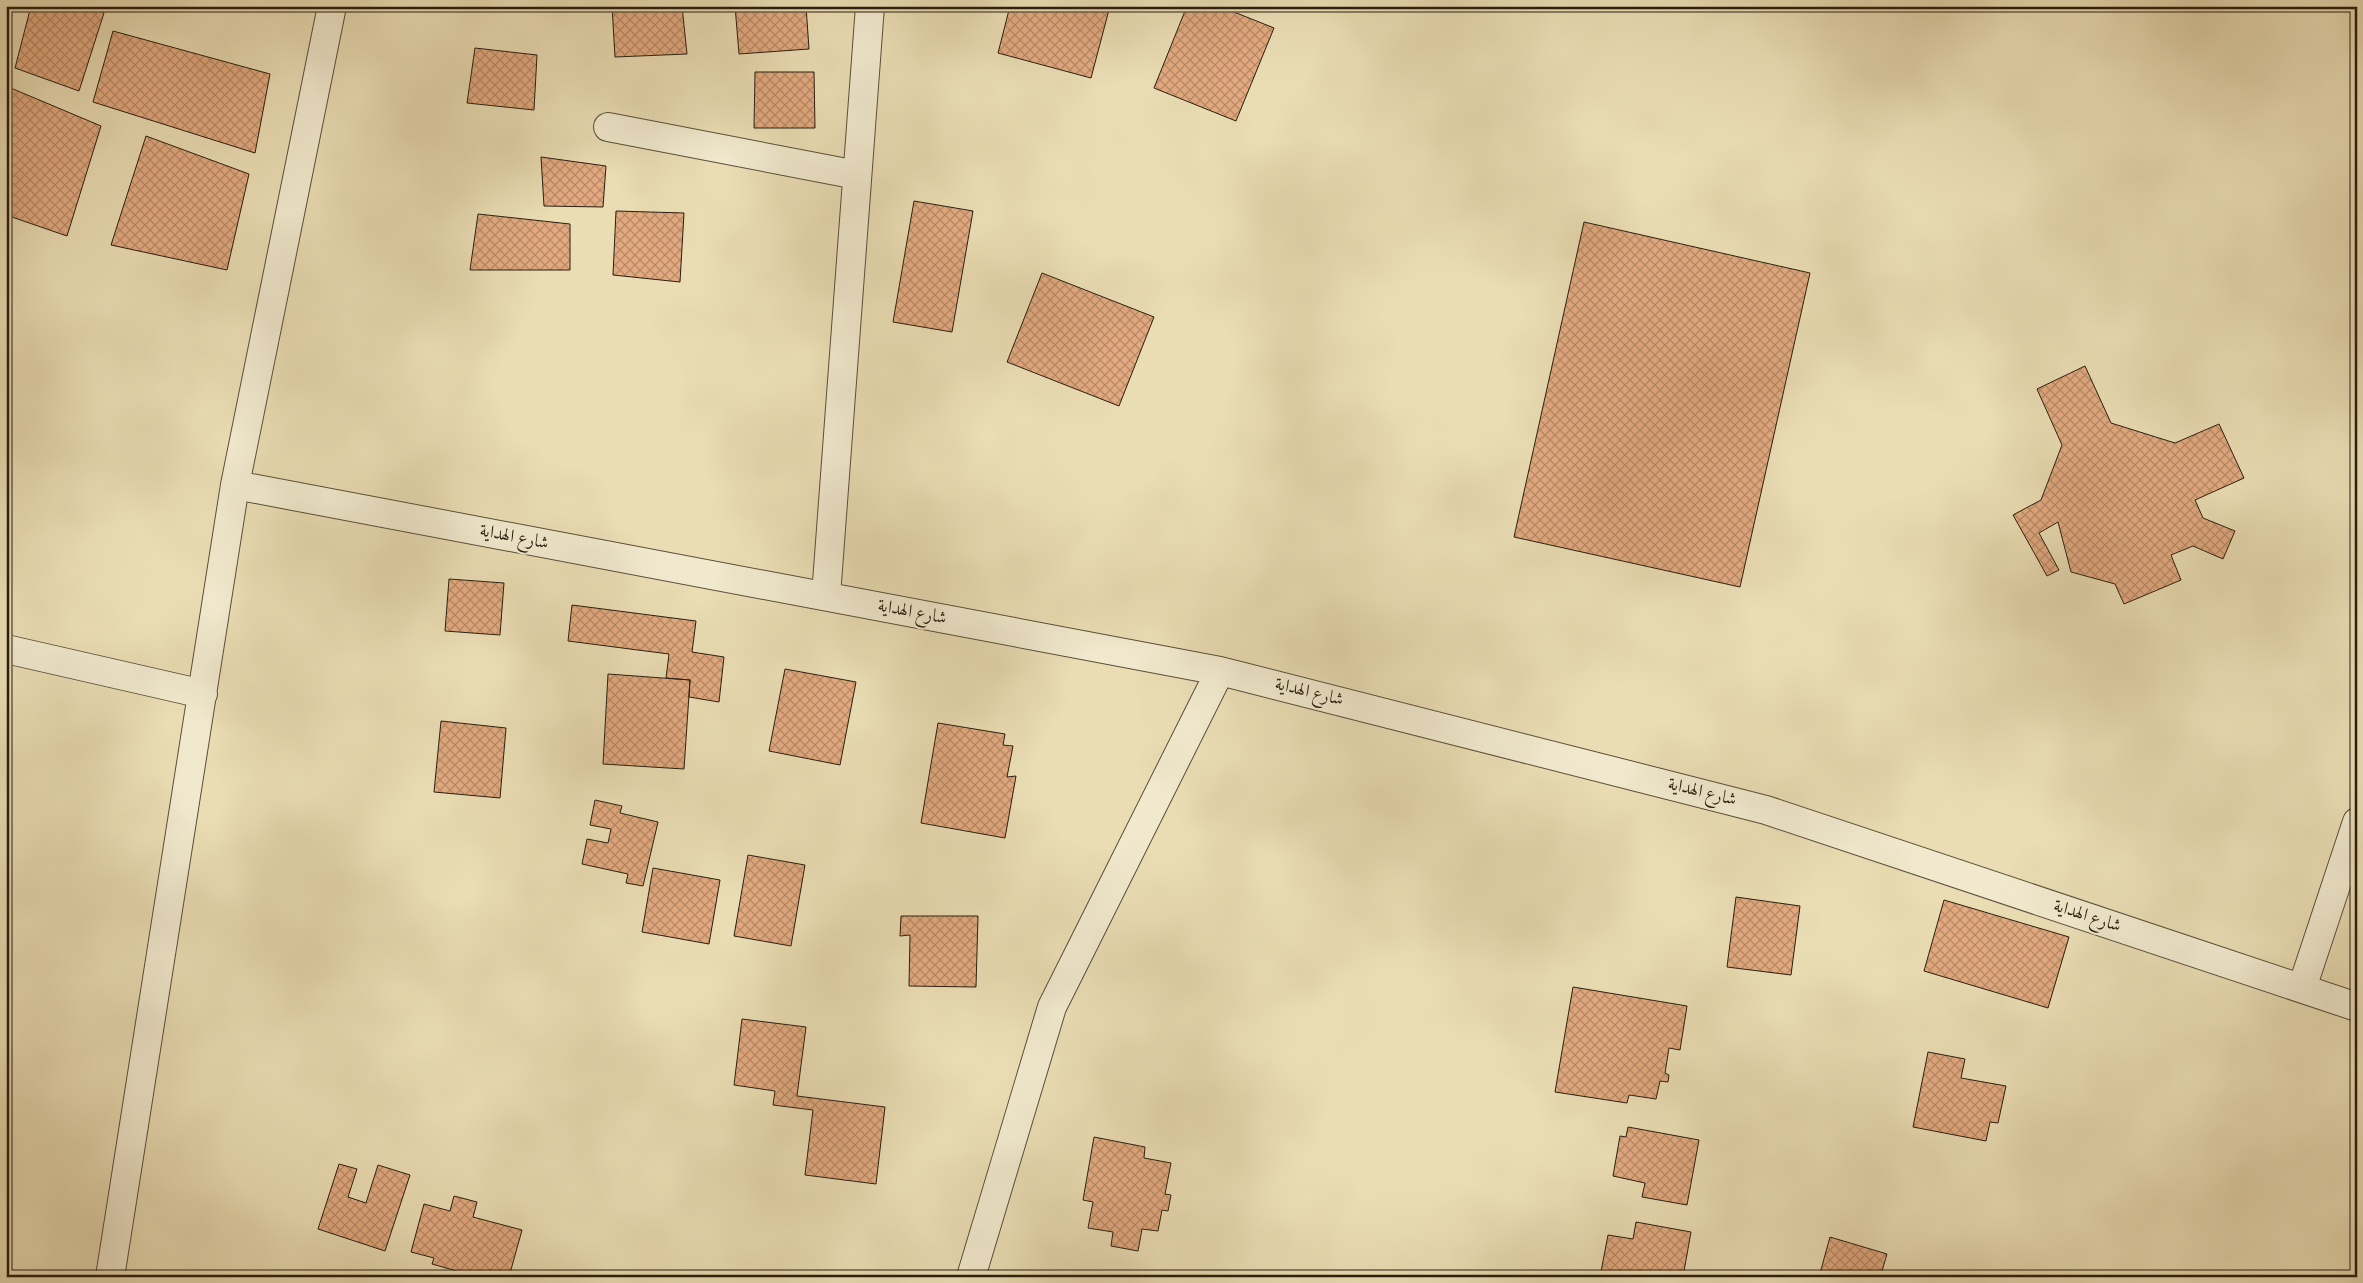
<svg xmlns="http://www.w3.org/2000/svg" width="2363" height="1283" viewBox="0 0 2363 1283" font-family="'Sorts Mill Goudy',Amiri,serif">
	<defs>
		<pattern id="building-cross-hatch" width="8" height="8" patternUnits="userSpaceOnUse" patternTransform="scale(1.25)"><rect width="8" height="8" fill="#e3aa80"/><path d="M0 0l8 8M0 8l8-8" fill="none" stroke="#b88a67"/></pattern>
	</defs>
	<rect width="100%" height="100%" fill="#eaddb4"/>
	<filter id="stains"><feTurbulence type="fractalNoise" baseFrequency=".004" numOctaves="4"/><feColorMatrix values="0 0 0 0 .2 0 0 0 0 .09 0 0 0 0 .02 0 0 0 .5 -.17"/></filter>
	<radialGradient id="worn" r=".72"><stop offset=".6" stop-color="#630" stop-opacity="0"/><stop offset="1" stop-color="#630" stop-opacity=".3"/></radialGradient>
	<path fill="url(#building-cross-hatch)" stroke="#291e0f" d="M31 6H86L104 13 79 91 15 68Z
		M612 6H682L687 54 615 57Z
		M735 6H806L809 49 739 54Z
		M1010 6H1110L1091 78 998 53Z
		M1187 6H1219L1274 28 1236 121 1154 88Z
		M113 31 270 74 255 153 93 102Z
		M475 48 537 55 534 110 467 103Z
		M755 72H814L815 128H754Z
		M6 86 101 126 67 236 6 215Z
		M146 136 249 174 227 270 111 245Z
		M541 157 606 166 603 207 544 206Z
		M914 201 973 211 952 332 893 322Z
		M616 211 684 213 680 282 613 275Z
		M478 214 570 224V270H470Z
		M1584 222 1810 273 1740 587 1514 537Z
		M1042 273 1154 317 1119 406 1007 362Z
		M2085 366 2111 423 2175 443 2219 424 2244 478 2195 500 2203 518 2235 531 2223 559 2193 546 2171 555 2181 580 2124 604 2115 584 2071 572 2058 522 2039 533 2059 570 2047 576 2013 515 2041 500 2062 445 2037 389Z
		M449 579 504 583 500 635 445 631Z
		M572 605 696 621 692 652 724 657 719 702 689 697 690 680 666 678 669 654 568 641Z
		M785 669 856 682 840 765 769 751Z
		M608 674 690 680 684 769 603 764Z
		M441 721 506 728 500 798 434 792Z
		M938 723 1005 734 1003 745 1013 746 1007 777 1016 776 1005 838 921 823Z
		M595 800 622 806 620 813 658 822 643 886 626 883 628 874 582 864 587 839 608 843 611 829 590 825Z
		M748 855 805 865 791 946 734 936Z
		M653 868 720 880 709 944 642 932Z
		M1736 897 1800 906 1791 975 1727 967Z
		M1944 900 2069 937 2048 1008 1924 971Z
		M901 916H978L976 987 909 986 910 935 900 936Z
		M1573 987 1687 1006 1680 1050 1669 1048 1665 1073 1669 1075 1668 1082 1660 1081 1656 1099 1629 1095 1627 1103 1555 1092Z
		M742 1019 806 1027 797 1096 885 1107 876 1184 805 1175 813 1110 773 1105 775 1091 734 1085Z
		M1928 1052 1965 1059 1961 1078 2006 1086 1998 1123 1990 1122 1986 1141 1913 1127Z
		M1628 1127 1699 1140 1687 1205 1642 1197 1645 1183 1613 1176 1620 1136 1626 1137Z
		M1094 1137 1145 1147 1144 1158 1171 1163 1165 1194 1171 1195 1168 1211 1162 1210 1158 1231 1142 1229 1138 1251 1111 1246 1113 1232 1088 1228 1093 1202 1083 1200Z
		M339 1164 357 1169 348 1197 366 1203 378 1165 410 1175 385 1251 318 1229Z
		M454 1196 477 1202 473 1217 522 1230 509 1277H478L432 1264 434 1258 411 1252 424 1204 450 1211Z
		M1636 1222 1691 1232 1683 1277H1600L1608 1235 1633 1239Z
		M1830 1237 1887 1254 1882 1271 1900 1277H1819Z"/>
	<g fill="none" stroke-linecap="round" stroke-linejoin="round">
		<defs>
			<path id="street" d="M608 127 857 175
				M235 485 1220 671 1766 810 2357 1007
				M826 596 870 6
				M6 649 203 694
				M2302 988 2357 822
				M110 1277 235 485 332 6
				M971 1277 1052 1007 1220 671"/>
		</defs>
		<use href="#street" stroke="#594e38" stroke-width="30"/>
		<use href="#street" stroke="#f1e9ce" stroke-width="28"/>
	</g>
	<g text-anchor="middle" dominant-baseline="central" stroke-width="4" stroke-linejoin="round" paint-order="stroke">
		<g font-size="18" fill="#291e0f" stroke="#f1e9ce">
			<text transform="translate(514 538) rotate(11)">شارع الهداية</text>
			<text transform="translate(912 613) rotate(11)">شارع الهداية</text>
			<text transform="translate(1309 693) rotate(14)">شارع الهداية</text>
			<text transform="translate(1702 793) rotate(14)">شارع الهداية</text>
			<text transform="translate(2087 917) rotate(18)">شارع الهداية</text>
		</g>
	</g>
	<rect width="2363" height="1283" fill="none" stroke="#eaddb4" stroke-width="25"/>
	<rect x="8" y="8" width="2348" height="1268" fill="none" stroke="#291e0f" stroke-width="2.5"/>
	<rect x="12" y="12" width="2338" height="1258" fill="none" stroke="#291e0f"/>
	<rect width="100%" height="100%" filter="url(#stains)"/>
	<rect width="100%" height="100%" fill="url(#worn)"/>
</svg>
